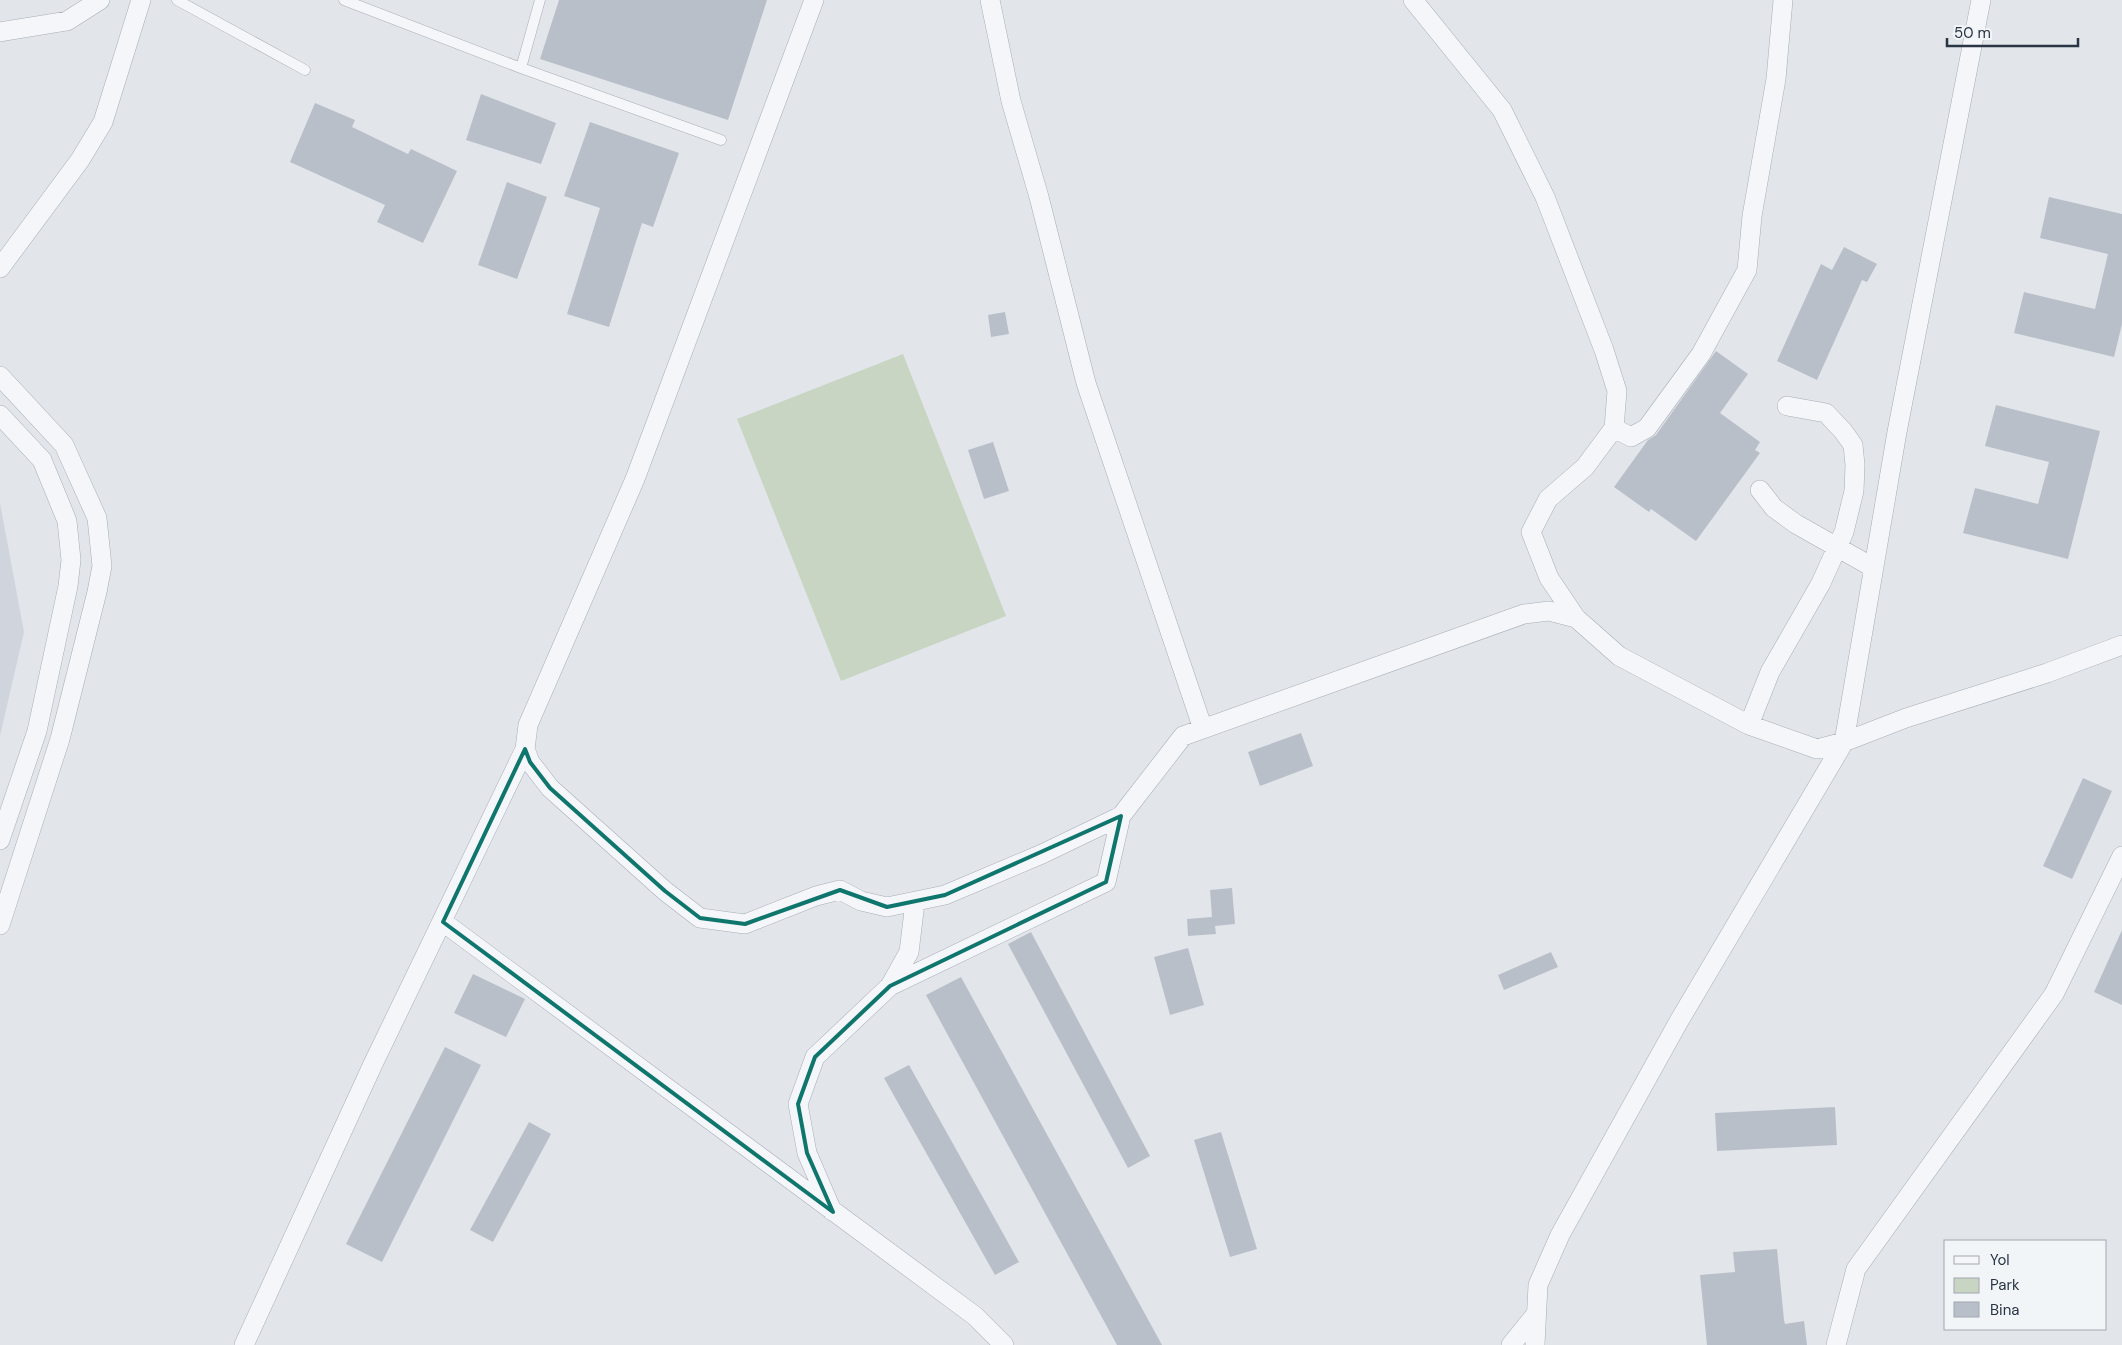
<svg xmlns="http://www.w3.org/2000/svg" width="2122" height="1345" viewBox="0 0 2122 1345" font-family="'DM Sans',sans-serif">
	<rect width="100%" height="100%" fill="#e2e6eb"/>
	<path fill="#d0d5dd" d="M0 503 24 632 0 736Z"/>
	<path fill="#c8d5c3" d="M903 354 1006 616 841 681 737 419Z"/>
	<path fill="#b9bfc9" d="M559 0H767L728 120 540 59Z
		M481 94 556 123 541 164 466 140Z
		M315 103 355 120 352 127 408 154 411 149 457 171 423 243 377 222 385 205 290 162Z
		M590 122 679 153 653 227 642 223 609 327 567 314 600 208 564 196Z
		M507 182 547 197 517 279 478 265Z
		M2049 197 2122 214V324L2114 357 2014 333 2024 292 2095 309 2108 254 2040 238Z
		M1844 247 1877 264 1867 282 1862 280 1817 380 1777 361 1821 264 1832 270Z
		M1005 312 1009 334 991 337 988 315Z
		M1716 351 1748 374 1720 413 1760 442 1755 450 1760 453 1696 541 1651 509 1649 512 1614 487 1648 440 1656 435Z
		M1996 405 2100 431 2068 559 1963 533 1975 488 2038 504 2049 462 1985 446Z
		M993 442 1009 491 984 499 968 450Z
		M1301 733 1313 766 1260 786 1248 752Z
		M2083 778 2112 791 2072 879 2043 866Z
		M1232 888 1235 924 1215 926 1216 934 1188 936 1187 919 1212 917 1210 890Z
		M2122 930V1005L2094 992Z
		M1031 932 1150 1156 1128 1168 1008 944Z
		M1188 948 1204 1005 1170 1015 1154 957Z
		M1551 952 1558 967 1504 990 1498 975Z
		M473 974 525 999 506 1037 454 1013Z
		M961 977 1162 1345H1117L926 995Z
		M445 1047 481 1065 382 1262 346 1244Z
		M909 1065 1019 1262 995 1275 884 1078Z
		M1835 1107 1837 1145 1717 1151 1715 1113Z
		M529 1122 551 1134 493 1242 470 1230Z
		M1221 1132 1257 1249 1230 1257 1194 1140Z
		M1777 1249 1784 1320 1785 1324 1804 1321 1807 1345H1707L1700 1275 1735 1272 1733 1252Z"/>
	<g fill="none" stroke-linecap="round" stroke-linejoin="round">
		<defs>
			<path id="service" d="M177 0 305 70
				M344 0 521 68 721 140
				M521 68 540 0"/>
			<path id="minor" d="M814 0 635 479 528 725 525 749 530 762 550 788 665 891 700 918 745 924 816 896 840 890 861 901 887 907 945 895 1042 854 1121 816 1183 736 1524 614 1549 611 1576 618
				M990 0 1011 101 1039 197 1086 383 1203 729
				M1413 0 1502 110 1545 197 1604 350 1617 391 1614 428 1585 467 1548 499 1531 532 1549 578 1576 618 1619 656 1749 725 1817 749 1844 742 1906 718 2047 673 2122 645
				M0 32 67 21 100 0
				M0 268 80 160 103 122 141 0
				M0 376 64 445 97 518 102 566 97 592 60 739 0 925
				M0 415 42 460 67 521 71 560 68 586 37 731 0 840
				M1614 428 1631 437 1647 428 1701 354 1747 270 1752 216 1776 79 1783 0
				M1760 490 1774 508 1796 524 1874 568
				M1749 725 1770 672 1821 583 1844 532 1854 491 1855 465 1853 445 1843 431 1826 413 1787 406
				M443 922 975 1316 1004 1345
				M890 986 909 952 915 903
				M832 1211 807 1153 798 1104 815 1057 890 986 1106 882 1121 816
				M244 1345 373 1064 525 749
				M1511 1345 1536 1314
				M1535 1345 1538 1285 1560 1235 1679 1021 1844 742 1897 432 1981 0
				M1836 1345 1856 1269 2054 994 2122 856"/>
		</defs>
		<use href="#service" stroke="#a7adb6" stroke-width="11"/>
		<use href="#minor" stroke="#a7adb6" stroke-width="20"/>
		<use href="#service" stroke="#f5f6f9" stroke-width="10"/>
		<use href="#minor" stroke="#f5f6f9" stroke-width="19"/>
	</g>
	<path fill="none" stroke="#0f766e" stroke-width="4" stroke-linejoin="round" d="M525 749 530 762 550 788 665 891 700 918 745 924 840 890 887 907 945 895 1121 816 1106 882 890 986 815 1057 798 1104 807 1153 833 1212 443 922Z"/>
	<rect x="1944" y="1240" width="162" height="90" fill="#f2f5f8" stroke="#a2a8b0"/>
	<rect x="1954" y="1256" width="25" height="8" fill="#f5f6f9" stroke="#a2a8b0"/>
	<text x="1990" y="1265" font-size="15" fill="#293444">Yol</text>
	<rect x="1954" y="1278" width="25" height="15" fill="#c8d5c3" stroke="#a2a8b0"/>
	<text x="1990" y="1290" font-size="15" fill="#293444">Park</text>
	<rect x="1954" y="1302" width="25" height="15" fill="#b9bfc9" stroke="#a2a8b0"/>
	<text x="1990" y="1315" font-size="15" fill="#293444">Bina</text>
	<path d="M1947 38v8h131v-8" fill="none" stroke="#293444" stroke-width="2.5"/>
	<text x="1954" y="38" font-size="15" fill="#293444" stroke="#f2f5f8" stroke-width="4" paint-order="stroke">50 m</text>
</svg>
